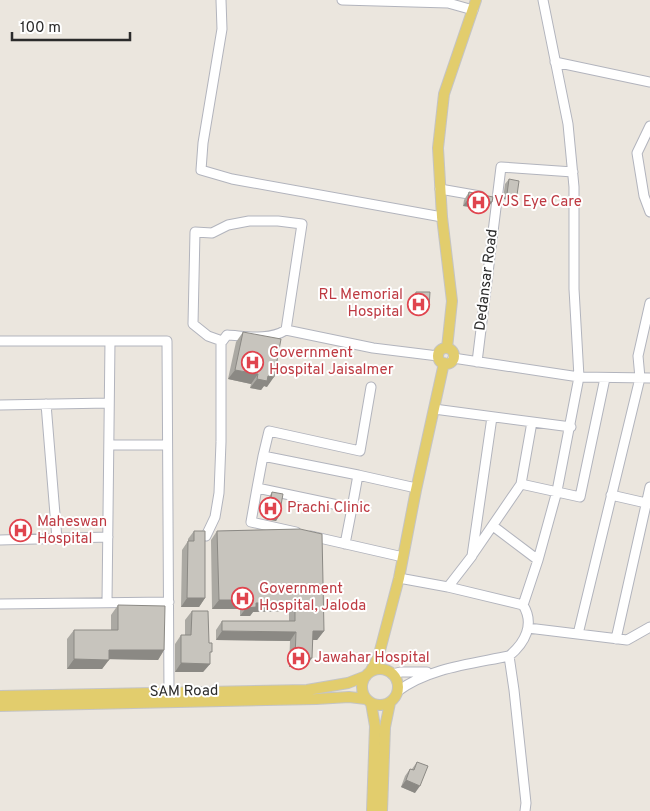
<svg xmlns="http://www.w3.org/2000/svg" width="650" height="811" viewBox="0 0 650 811" font-family="Overpass,sans-serif">
	<rect width="100%" height="100%" fill="#ebe6de"/>
	<g fill="none" stroke-linecap="round" stroke-linejoin="round">
		<defs>
			<path id="minor" d="M221 0 222 29 203 143 201 170 232 179 442 217
				M342 0 448 3 473 10
				M555 62 650 82
				M650 126 637 153 644 196 650 212
				M440 189 480 196
				M0 341H167L169 693
				M222 341 208 336 193 324 195 232 212 233 228 225 249 221H278L302 224 286 330 373 348 438 356
				M453 358 579 377 650 378
				M477 362 501 167 573 172
				M46 404 57 539
				M0 405 109 403
				M434 409 571 427
				M109 445H167
				M263 456 269 431 360 451 371 387
				M358 475 416 488
				M521 484 580 497 605 378
				M257 488 263 456 358 475 352 508
				M611 495 646 503
				M493 526 538 560
				M296 532 251 522 257 488 352 508 345 544
				M206 536 215 517 219 493 221 442V343L227 335C246 336 268 341 286 330
				M311 536 403 557
				M0 540 108 537
				M473 554 521 484 532 422
				M448 587 472 556 492 417
				M107 602 110 341
				M0 604 169 602
				M523 605 538 560 557 491 579 377 574 289V187L568 124 543 0
				M528 628 627 640 650 627
				M578 634 640 378 638 356 650 303
				M616 639 650 487
				M509 656 514 690 526 803 525 811
				M392 674 401 672H427
				M398 691C429 668 471 664 509 656 525 643 535 624 523 605L448 587 399 578"/>
			<path id="major" d="M447 348 452 301 442 217 438 148 444 94 476 0
				M438 356a8 8 0 1 1 16 0a8 8 0 1 1-16 0Z
				M362 687a18 18 0 1 1 36 0a18 18 0 1 1-36 0Z
				M370 672 378 658 399 578 416 490 444 363
				M0 696 307 690 348 683 366 676
				M371 703 375 726 372 811
				M0 706 316 699 349 697 366 699
				M382 811 385 727 390 703"/>
		</defs>
		<use href="#minor" stroke="#b2b4bd" stroke-width="11"/>
		<use href="#major" stroke="#c4c4c4" stroke-width="12"/>
		<use href="#minor" stroke="#fff" stroke-width="9"/>
		<use href="#major" stroke="#e2cd6d" stroke-width="10"/>
	</g>
	<path fill="#aba9a3" d="M509 179 513 200 503 199 505 184Z
		M469 192 492 202 487 209 463 206 464 200Z
		M416 292 426 312H412L413 296Z
		M243 332 267 387 264 386 261 390 250 388 251 384 228 379 236 342Z
		M272 492 279 516 276 521 265 519 269 497Z
		M300 529 324 631 317 640H313L306 667H289L290 641 216 640V630L222 621H289V611L253 612 250 616H240V609H212L211 540 217 531Z
		M194 531 205 598 199 607H181L182 550 188 541V539Z
		M118 605 164 650 158 660 109 659 102 669H67V639L74 630H111V615Z
		M192 611 209 643 210 664 203 672H175V644L181 635H185V620Z
		M417 762 415 793 401 787 405 776 410 769H412Z"/>
	<path fill="#8b8984" d="M507 194 517 195 513 200 503 199Z
		M468 199 492 202 487 209 463 206Z
		M415 307H429L426 312H412Z
		M235 370 258 374 251 384 228 379Z
		M268 376 274 377 267 387 264 386 261 390 250 388 257 379Z
		M268 514 279 516 276 521 265 519Z
		M187 598H205L199 607H181Z
		M219 600H246L240 609H212Z
		M295 602 289 611 253 612 250 616H240L246 608 256 603Z
		M222 631 296 632 290 641 216 640Z
		M313 631H324L317 640H307Z
		M109 650H164L158 660 102 659Z
		M295 658H312L306 667H289Z
		M74 659 109 660 102 669H67Z
		M181 663 210 664 203 672H175Z
		M406 780 420 786 415 793 401 787Z"/>
	<path fill="#c7c4bd" stroke="#8b8984" d="M509 179 519 181 517 195 507 194Z
		M469 192 493 197 492 202 468 199Z
		M416 292H430L429 307H415Z
		M243 332 281 339 274 377 268 376 267 381 257 379 258 374 235 370Z
		M272 492 283 494 279 516 268 514Z
		M300 529 322 534 324 631H313L312 658H295L296 632 222 631V621H295V602L256 603V607L246 608V600H219L217 531Z
		M194 531H205V598H187L188 541H194Z
		M118 605 165 606 164 650H109V660L74 659V630H118Z
		M192 611H208L209 643H212V652H210V664L181 663V635H191Z
		M417 762 428 766 420 786 406 780 410 769 414 770Z"/>
	<defs>
		<symbol id="hospital-ring" viewBox="-11 -11 22 22"><circle r="9.5" fill="#fff" stroke="#e0444e" stroke-width="1.5"/><path d="M-5-5h3v3.5h4V-5h3V5h-3V1.5h-4V5h-3Z" fill="#e0444e"/></symbol>
	</defs>
	<g fill-rule="evenodd">
		<use href="#hospital-ring" x="466" y="190" width="25" height="25"/>
		<use href="#hospital-ring" x="406" y="292" width="25" height="25"/>
		<use href="#hospital-ring" x="240" y="350" width="25" height="25"/>
		<use href="#hospital-ring" x="258" y="496" width="25" height="25"/>
		<use href="#hospital-ring" x="8" y="518" width="25" height="25"/>
		<use href="#hospital-ring" x="230" y="586" width="25" height="25"/>
		<use href="#hospital-ring" x="286" y="646" width="25" height="25"/>
	</g>
	<g text-anchor="middle" dominant-baseline="central" stroke-width="4" stroke-linejoin="round" paint-order="stroke">
		<g font-size="15" fill="#be3a42" stroke="#fff" text-anchor="start">
			<text x="494" y="202">VJS Eye Care</text>
			<text x="403" y="295" text-anchor="end">RL Memorial<tspan x="403" dy="17">Hospital</tspan></text>
			<text x="269" y="353">Government<tspan x="269" dy="17">Hospital Jaisalmer</tspan></text>
			<text x="287" y="508">Prachi Clinic</text>
			<text x="37" y="522">Maheswan<tspan x="37" dy="17">Hospital</tspan></text>
			<text x="259" y="589">Government<tspan x="259" dy="17">Hospital, Jaloda</tspan></text>
			<text x="314" y="658">Jawahar Hospital</text>
		</g>
		<g font-size="15" fill="#2b2b2b" stroke="#fff">
			<text transform="translate(487 280) rotate(-83)">Dedansar Road</text>
			<text transform="translate(184 692) rotate(-1)">SAM Road</text>
		</g>
	</g>
	<path d="M12 32v8h118v-8" fill="none" stroke="#2b2b2b" stroke-width="2.5"/>
	<text x="20" y="32" font-size="15" fill="#2b2b2b" stroke="#ffffff" stroke-width="4" paint-order="stroke">100 m</text>
</svg>
